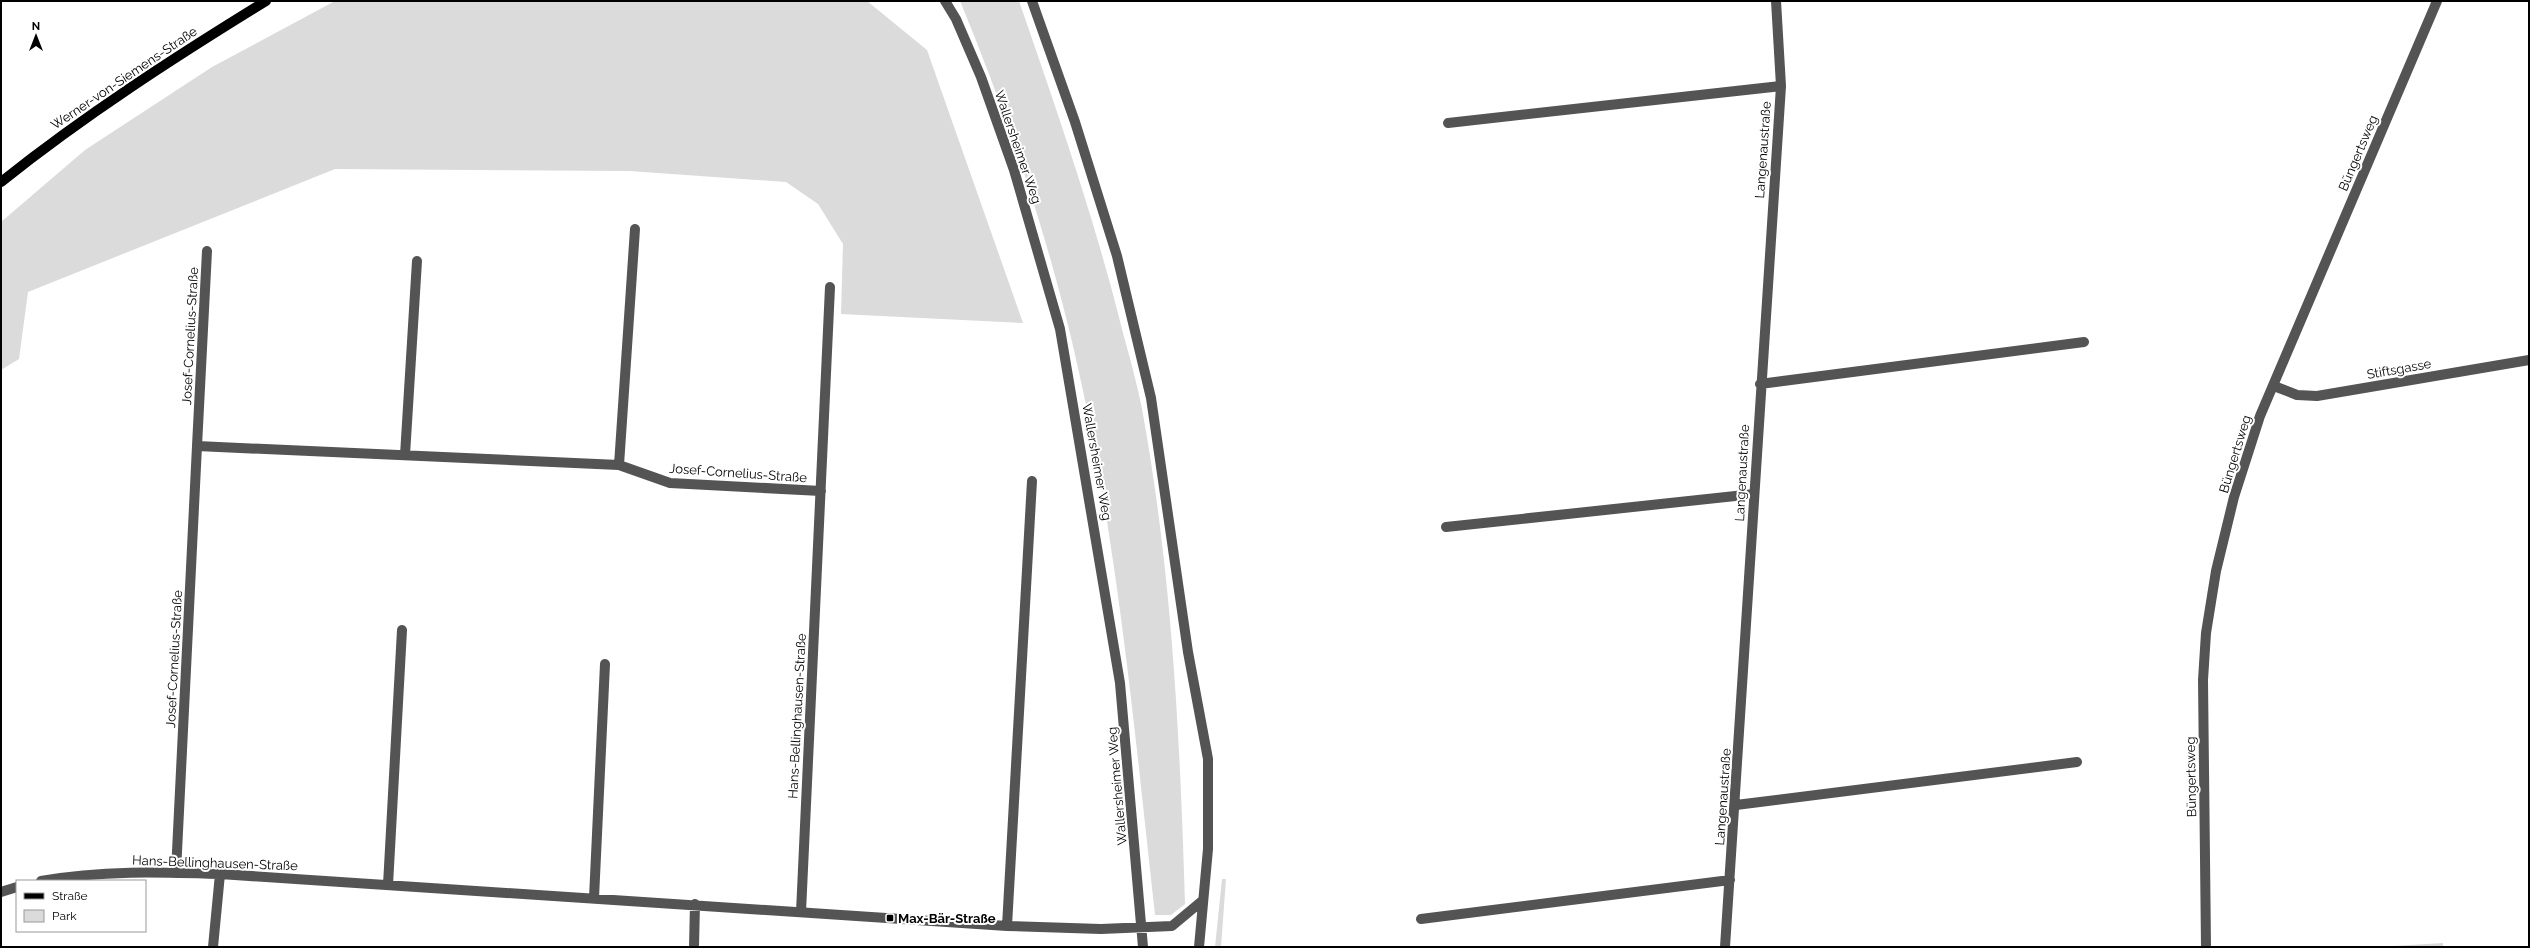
<svg xmlns="http://www.w3.org/2000/svg" width="2530" height="948" viewBox="0 0 2530 948" font-family="Raleway,sans-serif">
	<rect width="100%" height="100%" fill="#fff"/>
	<path fill="#dbdbdb" d="M335 1H867L927 50 1023 323 841 314 843 244 818 204 786 182 629 171 335 169 28 292 19 359 1 370V222L85 150 212 67Z
		M960 1H1019C1057 111 1095 220 1123 333 1130 358 1137 384 1142 409 1172 572 1180 738 1185 904L1171 915H1155C1134 726 1117 536 1074 350 1046 231 1007 114 960 1Z
		M1222 879H1226L1221 947H1215Z
		M2443 943V947H2377Z"/>
	<g fill="none" stroke-linecap="round" stroke-linejoin="round">
		<path stroke="#545454" stroke-width="10" d="M945 1 956 19 981 77 1014 170 1060 329 1120 683 1143 947
			M1032 1 1075 122 1117 256 1151 398 1188 652 1208 759V849L1199 947
			M1448 123 1781 86
			M1760 384 2084 342
			M2274 386 2297 395 2317 396 2529 360
			M197 446 207 251
			M405 455 417 261
			M619 465 635 229
			M1446 527 1754 494
			M1736 805 2077 762
			M176 872 197 446 619 465 670 483 821 491
			M41 881C101 870 160 872 220 874L1007 926 1101 929 1172 926 1202 901
			M388 885 402 630
			M1 892 17 887
			M594 898 605 664
			M801 912 830 287
			M1421 919 1730 880
			M1007 926 1032 481
			M213 947 220 874
			M694 947 695 904
			M1725 947 1781 86 1776 1
			M2206 947 2203 680 2206 633 2216 571 2234 497 2260 416 2437 1"/>
		<path stroke="#000" stroke-width="10" d="M1 182C85 115 175 57 266 1"/>
	</g>
	<rect fill="#000" stroke="#fff" stroke-width="1.5" x="886" y="914" width="8" height="8" rx="2"/>
	<g text-anchor="middle" dominant-baseline="central" stroke-width="4" stroke-linejoin="round" paint-order="stroke">
		<g font-size="13" fill="#000" stroke="#fff">
			<text transform="translate(124 78) rotate(-34)">Werner-von-Siemens-Straße</text>
			<text transform="translate(1018 147) rotate(71)">Wallersheimer Weg</text>
			<text transform="translate(1763 150) rotate(-86)">Langenaustraße</text>
			<text transform="translate(2358 153) rotate(-67)">Büngertsweg</text>
			<text transform="translate(190 336) rotate(-87)">Josef-Cornelius-Straße</text>
			<text transform="translate(2399 369) rotate(-10)">Stiftsgasse</text>
			<text transform="translate(2235 454) rotate(-73)">Büngertsweg</text>
			<text transform="translate(1097 462) rotate(80)">Wallersheimer Weg</text>
			<text transform="translate(738 473) rotate(4)">Josef-Cornelius-Straße</text>
			<text transform="translate(1742 473) rotate(-87)">Langenaustraße</text>
			<text transform="translate(174 659) rotate(-87)">Josef-Cornelius-Straße</text>
			<text transform="translate(797 716) rotate(-87)">Hans-Bellinghausen-Straße</text>
			<text transform="translate(2191 777) rotate(-91)">Büngertsweg</text>
			<text transform="translate(1117 786) rotate(-95)">Wallersheimer Weg</text>
			<text transform="translate(1723 797) rotate(-86)">Langenaustraße</text>
			<text transform="translate(215 863) rotate(2)">Hans-Bellinghausen-Straße</text>
		</g>
		<g font-size="13" font-weight="bold" fill="#000" stroke="#fff" text-anchor="start">
			<text x="898" y="918">Max-Bär-Straße</text>
		</g>
	</g>
	<rect width="2530" height="948" fill="none" stroke="#000000" stroke-width="4"/>
	<rect x="16" y="880" width="130" height="52" fill="#ffffff" stroke="#999999"/>
	<rect x="24" y="893" width="20" height="6" fill="#000000" stroke="#999999"/>
	<text x="52" y="900" font-size="12" fill="#000000">Straße</text>
	<rect x="24" y="910" width="20" height="12" fill="#dbdbdb" stroke="#999999"/>
	<text x="52" y="920" font-size="12" fill="#000000">Park</text>
	<g transform="translate(36 36)" stroke="#ffffff" stroke-width="3" paint-order="stroke">
	<path d="M0-3L7 15L0 10L-7 15Z" fill="#000000"/>
	<text y="-6" font-size="11" font-weight="bold" text-anchor="middle" fill="#000000">N</text>
	</g>
</svg>
